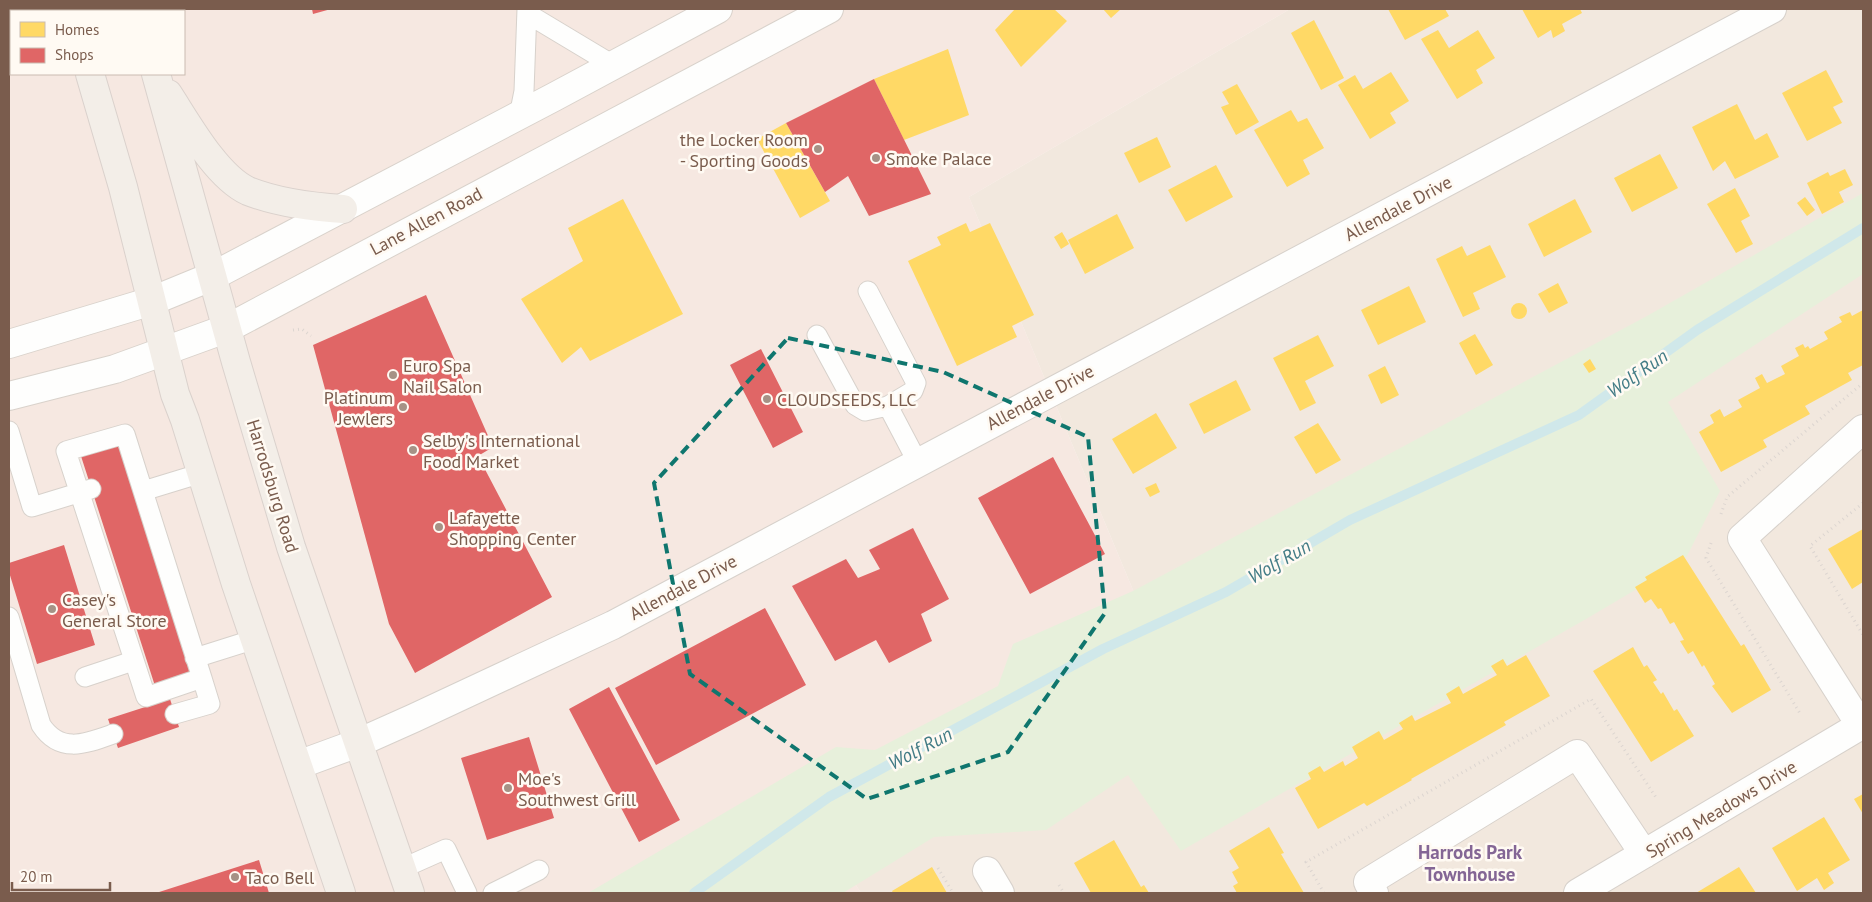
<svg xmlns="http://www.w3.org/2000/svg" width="1872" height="902" viewBox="0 0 1872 902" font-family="'PT Sans',sans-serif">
	<rect width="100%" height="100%" fill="#f9f5f0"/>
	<path fill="#f2e8de" d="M1290 9H1863V893H861L839 859 1163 662 969 197Z"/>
	<path fill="#f6e8e1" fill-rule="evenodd" d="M9 9H1290L969 197 1163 662 839 859 861 893H9ZM11 11H184V74H11Z"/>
	<path fill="#e7f0db" d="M1863 193V274L1668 402 1720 491 1687 556 1647 583 1586 619 1181 851 1128 775 1046 830 934 837 843 893H588L836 747 875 750 998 686 1013 644 1133 591 1647 316Z"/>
	<path fill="#ffd966" d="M1015 9H1054L1067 21 1021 67 995 30Z
		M1103 9H1121L1111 18Z
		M1388 9H1445L1449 16 1405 40Z
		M1522 9H1580L1582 13 1562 24 1565 31 1553 38 1551 30 1538 38Z
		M1314 20 1344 78 1321 90 1291 33Z
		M1438 30 1449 48 1478 30 1495 58 1476 70 1483 83 1457 99 1421 39Z
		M948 49 969 115 904 140 874 79Z
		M1826 70 1843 102 1833 107 1842 123 1807 141 1782 93Z
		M1391 72 1409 101 1390 113 1396 123 1370 139 1338 85 1355 75 1363 89Z
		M1237 84 1259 122 1236 135 1221 107 1229 104 1222 92Z
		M1737 104 1755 140 1767 133 1779 157 1735 179 1725 161 1713 171 1692 127Z
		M1291 110 1298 122 1307 118 1324 148 1303 160 1310 174 1287 187 1254 130Z
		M786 123 830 201 800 218 757 139Z
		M1157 137 1171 167 1139 183 1124 153Z
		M1660 154 1678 188 1632 212 1614 178Z
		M1216 165 1233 197 1186 222 1168 190Z
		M1845 169 1853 185 1839 192 1844 202 1822 214 1807 183 1828 172 1830 176Z
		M1735 188 1750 216 1741 221 1753 244 1736 253 1707 204Z
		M1805 197 1815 210 1807 216 1797 203Z
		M623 199 683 314 590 361 581 347 562 363 521 299 583 261 568 228Z
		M1575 199 1592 232 1544 257 1528 224Z
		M1117 214 1134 248 1085 274 1068 240Z
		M966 223 970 232 990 223 1034 315 1012 326 1017 337 957 366 908 261 941 245 937 237Z
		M1062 232 1069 244 1061 249 1054 237Z
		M1490 245 1506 277 1473 293 1480 309 1463 317 1436 259 1462 246 1467 256Z
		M1558 283 1568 303 1549 313 1538 294Z
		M1409 286 1426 322 1378 345 1361 310Z
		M1511 311a8 8 0 1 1 16 0a8 8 0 1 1-16 0Z
		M1863 310V365L1848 373 1852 380 1805 406 1810 414 1763 440 1767 447 1721 472 1699 432 1714 423 1710 415 1720 409 1724 417 1742 407 1738 400 1760 388 1755 378 1762 374 1767 383 1785 374 1781 366 1799 356 1795 348 1803 344 1805 348 1808 346 1810 349 1828 339 1824 332 1842 322 1839 317 1850 312 1852 316Z
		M1475 334 1493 365 1476 375 1459 343Z
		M1318 335 1334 366 1305 381 1316 403 1300 411 1273 358Z
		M1590 359 1596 369 1589 373 1583 364Z
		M1385 366 1399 395 1381 404 1368 375Z
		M1236 380 1251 410 1204 434 1189 404Z
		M1156 413 1177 448 1133 474 1112 439Z
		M1318 423 1341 460 1316 474 1294 437Z
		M1156 483 1160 492 1150 497 1145 488Z
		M1863 529V582L1852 589 1828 549Z
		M1683 555 1741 646 1744 644 1771 690 1732 713 1712 686 1715 684 1704 665 1702 667 1693 651 1688 654 1680 641 1684 640 1674 622 1670 624 1661 608 1658 609 1651 599 1645 603 1635 587 1647 580 1645 577Z
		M1633 647 1644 667 1647 665 1657 680 1653 682 1661 694 1663 692 1674 711 1677 709 1694 736 1651 762 1593 671Z
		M1526 655 1550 696 1504 722 1506 725 1411 779 1412 780 1367 806 1364 803 1318 829 1295 788 1311 779 1308 773 1320 766 1324 772 1343 761 1345 766 1358 758 1352 747 1379 731 1384 740 1403 729 1399 723 1412 715 1415 721 1451 703 1446 694 1459 686 1463 694 1497 675 1491 666 1503 659 1507 666Z
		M1863 794V814L1854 799Z
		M1824 817 1850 860 1828 873 1834 883 1824 890 1817 878 1797 891 1772 848Z
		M1269 827 1284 853 1281 854 1304 893H1237L1233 886 1238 883 1232 872 1239 868 1229 851Z
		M1114 840 1141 887 1144 885 1149 893H1091L1074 863Z
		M932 867 947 893H893L892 891Z
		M1739 867 1756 893H1696Z"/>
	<path fill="#e06666" d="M312 9H331L313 14Z
		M874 79 931 194 869 216 848 176 825 192 786 123Z
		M426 295 493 447 478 456 552 597 415 673 389 624 313 345Z
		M761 349 803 432 773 448 730 365Z
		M117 441 192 674 155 686 80 453Z
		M1053 457 1105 554 1030 594 978 498Z
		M913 528 949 599 921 614 932 641 889 663 876 640 835 661 792 586 846 559 858 578 880 569 869 550Z
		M64 545 95 645 37 664 9 572V563Z
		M765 608 806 685 656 765 615 688Z
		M609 687 680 820 639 842 569 709Z
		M170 699 179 727 118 748 108 719Z
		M529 737 554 818 487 840 461 758Z
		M259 860 269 893H156Z"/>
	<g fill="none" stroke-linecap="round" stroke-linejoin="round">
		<path stroke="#d0e8ea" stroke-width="10" d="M694 893 829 797 1103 649 1226 592 1350 520 1579 415 1697 330 1863 228"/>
		<defs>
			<path id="lane" d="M528 14 613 65
				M519 116 524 91 527 9
				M868 291 916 383 913 391 888 406
				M817 335 855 405 865 411 888 406 918 463
				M9 431 32 507 91 489
				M125 434 202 678 146 697 66 451Z
				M143 491 202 473
				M9 617 41 725C60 754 85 744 113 734
				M195 658 255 639
				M85 677 133 661
				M175 714 210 704 202 678
				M401 869 446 849 467 893
				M493 893 539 870"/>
			<path id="street" d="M1861 726 1742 538 1863 429
				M298 765 358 743 414 718 613 625 1772 9
				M987 871 1000 893
				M1374 893 1368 882 1577 754 1644 854
				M1578 893 1863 724"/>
			<path id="secondary" d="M9 344 152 301 213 276 554 97 718 9
				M9 396 115 369 228 328 829 9"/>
			<path id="primary" d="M71 9 72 11
				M140 9 141 11
				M90 74 123 187 175 394 185 420 236 584 341 893
				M156 74 236 362 291 547 410 893
				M168 94C187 123 216 176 248 191 278 203 311 207 343 209"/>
		</defs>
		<use href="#lane" stroke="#d7d1cb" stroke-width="21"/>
		<use href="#street" stroke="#d7d1cb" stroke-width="30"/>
		<use href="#secondary" stroke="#d9d2cb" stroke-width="30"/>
		<use href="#primary" stroke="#dad1cc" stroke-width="30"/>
		<path stroke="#dcd5d0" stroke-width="3" stroke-dasharray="1 4" stroke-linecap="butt" d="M293 330 302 329 311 336
			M1863 503 1810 546 1863 635
			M1721 514 1727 497 1863 383
			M1711 543 1706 558 1801 715
			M938 868 953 893
			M1059 885 1064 893
			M1324 893 1306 862 1591 699 1657 799"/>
		<use href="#lane" stroke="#fefefd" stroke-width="19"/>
		<use href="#street" stroke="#fefefd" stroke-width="28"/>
		<use href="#secondary" stroke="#fefefd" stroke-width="28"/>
		<use href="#primary" stroke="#f3eee8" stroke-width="28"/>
	</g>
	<path fill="none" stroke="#0f766e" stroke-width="4" stroke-dasharray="10 6" stroke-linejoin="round" d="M788 338 943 372 1088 437 1105 613 1008 752 867 799 690 674 654 483Z"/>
	<g fill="#a69286" stroke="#fffaf3" stroke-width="2">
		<circle cx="818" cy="149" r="5"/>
		<circle cx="876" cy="158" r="5"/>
		<circle cx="393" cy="375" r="5"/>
		<circle cx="767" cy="399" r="5"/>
		<circle cx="403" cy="407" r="5"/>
		<circle cx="413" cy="450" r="5"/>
		<circle cx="439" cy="527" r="5"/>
		<circle cx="52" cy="609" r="5"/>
		<circle cx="508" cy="788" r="5"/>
		<circle cx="235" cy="877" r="5"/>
	</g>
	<g text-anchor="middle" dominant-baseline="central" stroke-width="5" stroke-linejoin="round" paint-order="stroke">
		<g font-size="18" fill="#7a5c4d" stroke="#fffaf3" text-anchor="start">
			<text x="808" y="139" text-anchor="end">the Locker Room<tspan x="808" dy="21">- Sporting Goods</tspan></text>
			<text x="886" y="158">Smoke Palace</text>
			<text x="403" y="365">Euro Spa<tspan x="403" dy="21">Nail Salon</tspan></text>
			<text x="393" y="397" text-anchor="end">Platinum<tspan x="393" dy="21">Jewlers</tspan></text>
			<text x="777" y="399">CLOUDSEEDS, LLC</text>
			<text x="423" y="440">Selby's International<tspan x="423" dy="21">Food Market</tspan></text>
			<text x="449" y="517">Lafayette<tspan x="449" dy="21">Shopping Center</tspan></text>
			<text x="62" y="599">Casey's<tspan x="62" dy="21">General Store</tspan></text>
			<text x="518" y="778">Moe's<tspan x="518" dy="21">Southwest Grill</tspan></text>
			<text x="245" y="877">Taco Bell</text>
		</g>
		<g font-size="18" fill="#7a5c4d" stroke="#fffaf3">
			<text transform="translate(1398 208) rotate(-28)">Allendale Drive</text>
			<text transform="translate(426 221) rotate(-28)">Lane Allen Road</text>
			<text transform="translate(1040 397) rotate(-28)">Allendale Drive</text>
			<text transform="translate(273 486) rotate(73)">Harrodsburg Road</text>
			<text transform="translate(683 587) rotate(-28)">Allendale Drive</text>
			<text transform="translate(1721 809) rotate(-31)">Spring Meadows Drive</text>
		</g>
		<g font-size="19" font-style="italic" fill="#437c86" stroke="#fffaf3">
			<text transform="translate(1637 373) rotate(-35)">Wolf Run</text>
			<text transform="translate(1279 561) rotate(-30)">Wolf Run</text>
			<text transform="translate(920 748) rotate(-28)">Wolf Run</text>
		</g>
		<g font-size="19" font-weight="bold" fill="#846695" stroke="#fffaf3">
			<text x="1470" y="852">Harrods Park<tspan x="1470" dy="22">Townhouse</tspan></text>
		</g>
	</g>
	<rect width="1872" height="902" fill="none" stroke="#7a5c4d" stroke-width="20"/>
	<rect x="10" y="10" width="175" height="65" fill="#fffaf3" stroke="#cabbb1"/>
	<rect x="20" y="22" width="25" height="15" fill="#ffd966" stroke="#cabbb1"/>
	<text x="55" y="35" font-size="15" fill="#7a5c4d">Homes</text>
	<rect x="20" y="48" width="25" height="15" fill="#e06666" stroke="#cabbb1"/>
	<text x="55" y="60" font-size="15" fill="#7a5c4d">Shops</text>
	<path d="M12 882v8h98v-8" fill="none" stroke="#7a5c4d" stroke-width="2.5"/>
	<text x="20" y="882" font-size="15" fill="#7a5c4d" stroke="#fffaf3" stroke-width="4" paint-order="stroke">20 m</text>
</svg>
